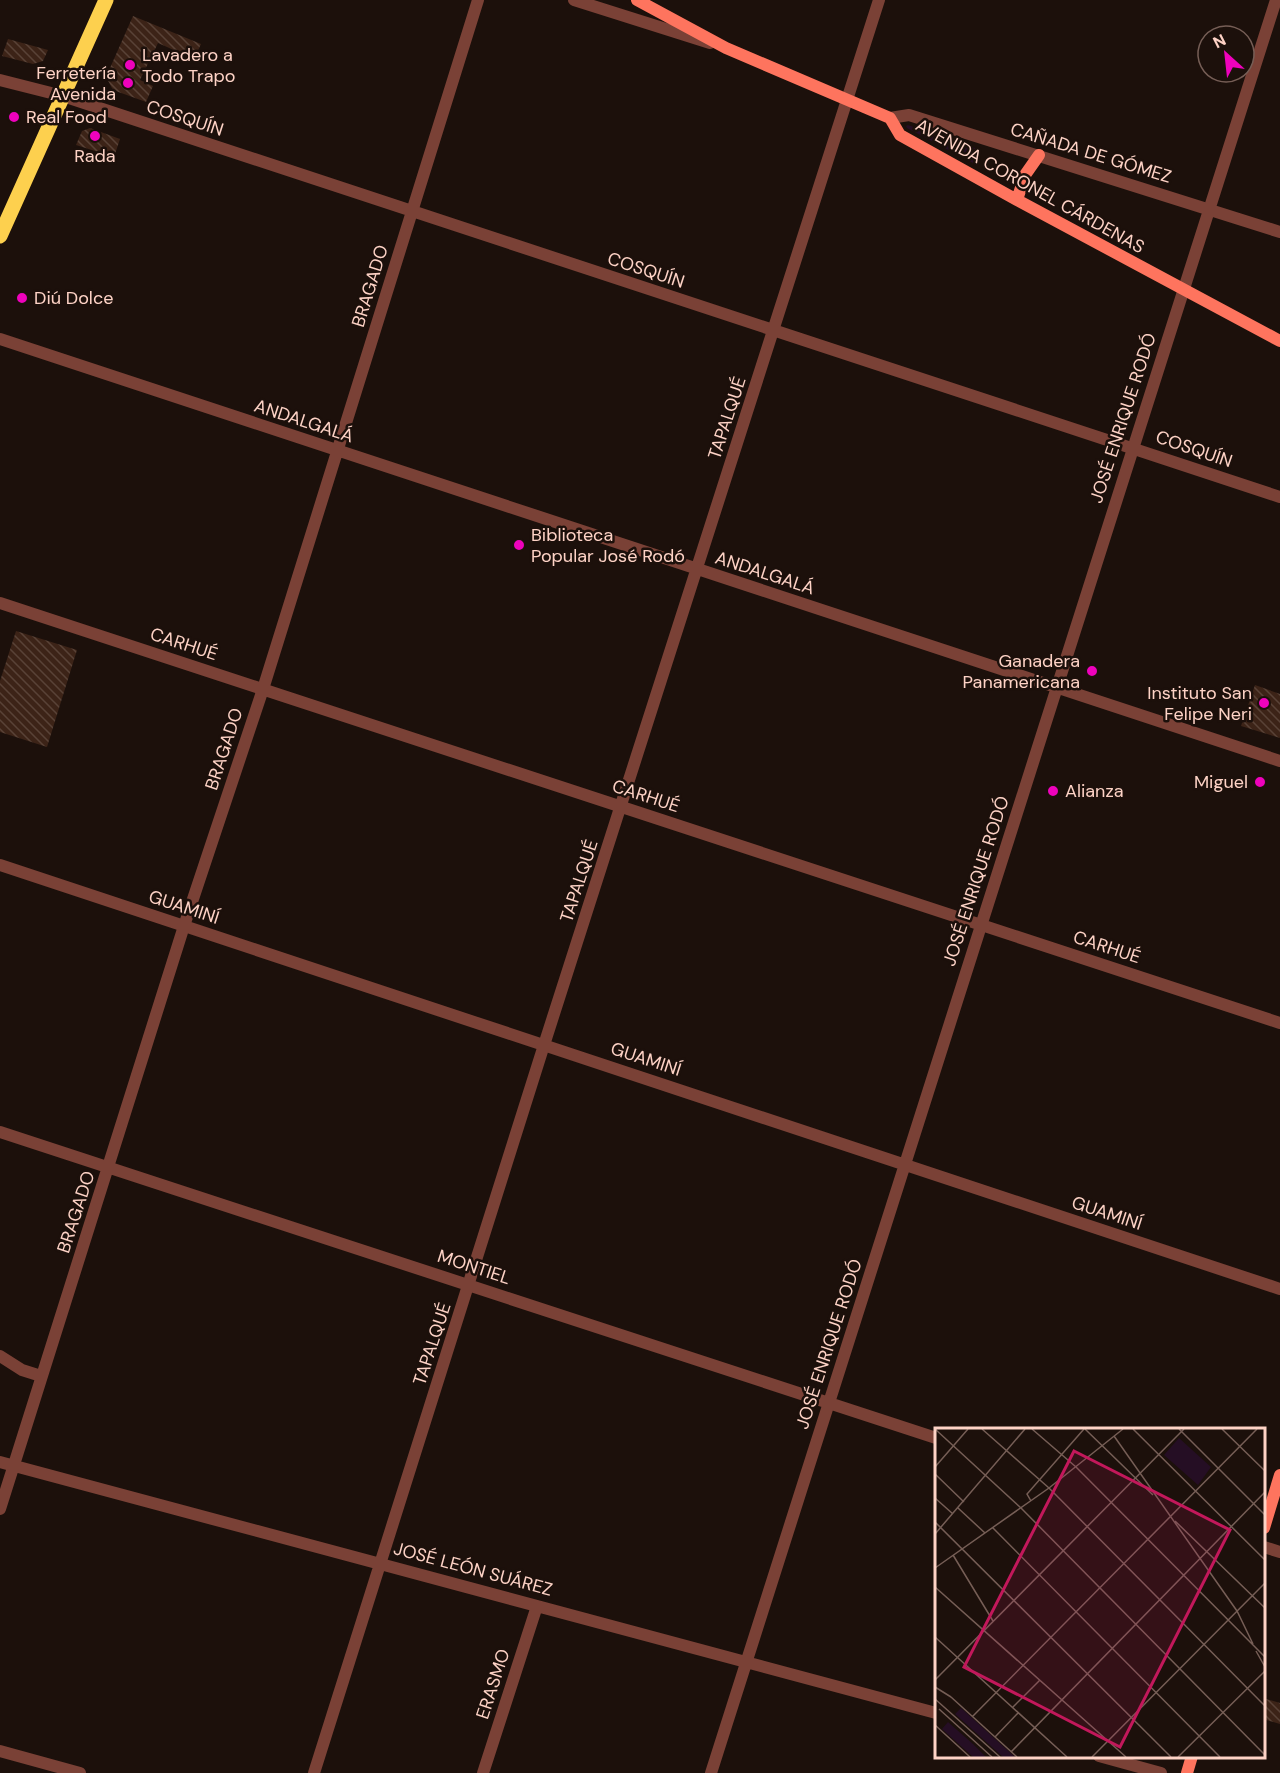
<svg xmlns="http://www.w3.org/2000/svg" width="1280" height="1773" viewBox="0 0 1280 1773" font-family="'DM Sans',sans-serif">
	<defs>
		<pattern id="building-back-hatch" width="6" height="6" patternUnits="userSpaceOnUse" patternTransform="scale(1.5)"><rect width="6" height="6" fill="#3c2317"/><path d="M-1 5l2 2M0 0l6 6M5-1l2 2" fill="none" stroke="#594237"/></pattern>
	</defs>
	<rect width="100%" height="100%" fill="#1c100b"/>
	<path fill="#250e24" d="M908 125 978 149 973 163 907 128 906 126Z"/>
	<path fill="url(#building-back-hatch)" d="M133 16 201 44 194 59 158 43 140 80 153 86 146 102 113 90 106 77Z
		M8 39 48 50 43 61 33 64 2 56Z
		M90 128 120 139 114 157 76 145 82 131Z
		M16 631 77 650 47 747 0 732V681Z
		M1255 685 1280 694V738L1241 726Z
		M1263 1698 1280 1703V1724L1263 1719Z"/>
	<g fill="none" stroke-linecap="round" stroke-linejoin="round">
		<path stroke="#7a4136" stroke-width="12" d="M574 0 710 43
			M0 80 63 96 1280 497
			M890 118 909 115 1280 232
			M0 339 1280 761
			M0 603 1280 1023
			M0 865 1280 1289
			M0 1132 936 1438
			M0 1356 22 1370 41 1376
			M0 1462 936 1713
			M0 1509 184 926 263 689 478 0
			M1264 1547 1280 1552
			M0 1751 80 1773
			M1099 1756 1161 1773
			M314 1773 544 1045 879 0
			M483 1773 537 1606
			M711 1773 1276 0"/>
		<path stroke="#fe745e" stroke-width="12" d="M637 0 726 48 890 118 900 135 1017 200 1280 341
			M1017 200 1025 175 1039 155
			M1264 1528 1280 1475
			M1187 1773 1192 1756"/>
		<path stroke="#fdd04e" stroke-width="15" d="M0 236 106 0"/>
	</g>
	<g fill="#ee02bc" stroke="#1c100b" stroke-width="2">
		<circle cx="130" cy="65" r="6"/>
		<circle cx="128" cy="83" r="6"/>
		<circle cx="14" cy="117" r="6"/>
		<circle cx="95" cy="136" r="6"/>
		<circle cx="22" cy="298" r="6"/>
		<circle cx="519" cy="545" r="6"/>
		<circle cx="1092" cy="671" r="6"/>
		<circle cx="1264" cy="703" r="6"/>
		<circle cx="1260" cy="782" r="6"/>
		<circle cx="1053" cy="791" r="6"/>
	</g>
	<g text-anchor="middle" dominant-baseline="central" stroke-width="5" stroke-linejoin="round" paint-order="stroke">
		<g font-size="18" fill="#fed3c6" stroke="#1c100b" text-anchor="start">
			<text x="142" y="55">Lavadero a<tspan x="142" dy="21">Todo Trapo</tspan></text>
			<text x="116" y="73" text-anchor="end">Ferretería<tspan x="116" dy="21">Avenida</tspan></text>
			<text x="26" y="117">Real Food</text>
			<text x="95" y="156" text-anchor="middle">Rada</text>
			<text x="34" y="298">Diú Dolce</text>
			<text x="531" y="535">Biblioteca<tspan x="531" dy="21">Popular José Rodó</tspan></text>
			<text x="1080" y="661" text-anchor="end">Ganadera<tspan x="1080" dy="21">Panamericana</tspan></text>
			<text x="1252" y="693" text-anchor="end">Instituto San<tspan x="1252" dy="21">Felipe Neri</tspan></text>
			<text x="1248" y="782" text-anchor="end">Miguel</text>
			<text x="1065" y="791">Alianza</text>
		</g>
		<g font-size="18" fill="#fed3c6" stroke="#1c100b">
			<text transform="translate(185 118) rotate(18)">COSQUÍN</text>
			<text transform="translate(1091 153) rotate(17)">CAÑADA DE GÓMEZ</text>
			<text transform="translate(1030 186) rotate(29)">AVENIDA CORONEL CÁRDENAS</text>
			<text transform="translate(646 270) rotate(18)">COSQUÍN</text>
			<text transform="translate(370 286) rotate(-73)">BRAGADO</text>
			<text transform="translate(727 418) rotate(-72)">TAPALQUÉ</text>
			<text transform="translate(1123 418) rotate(-72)">JOSÉ ENRIQUE RODÓ</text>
			<text transform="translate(304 421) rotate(18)">ANDALGALÁ</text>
			<text transform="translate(1194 449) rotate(19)">COSQUÍN</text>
			<text transform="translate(765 573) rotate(18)">ANDALGALÁ</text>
			<text transform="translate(184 644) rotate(18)">CARHUÉ</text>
			<text transform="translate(224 749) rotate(-72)">BRAGADO</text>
			<text transform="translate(646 796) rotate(18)">CARHUÉ</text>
			<text transform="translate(579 881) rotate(-72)">TAPALQUÉ</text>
			<text transform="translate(976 881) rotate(-72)">JOSÉ ENRIQUE RODÓ</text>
			<text transform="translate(184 907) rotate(18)">GUAMINÍ</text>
			<text transform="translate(1107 947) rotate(18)">CARHUÉ</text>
			<text transform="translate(646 1059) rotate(18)">GUAMINÍ</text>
			<text transform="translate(76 1212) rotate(-72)">BRAGADO</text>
			<text transform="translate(1107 1213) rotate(18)">GUAMINÍ</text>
			<text transform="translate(474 1267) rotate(18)">MONTIEL</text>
			<text transform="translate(432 1344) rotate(-72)">TAPALQUÉ</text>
			<text transform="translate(829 1344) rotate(-72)">JOSÉ ENRIQUE RODÓ</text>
			<text transform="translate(473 1569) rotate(15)">JOSÉ LEÓN SUÁREZ</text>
			<text transform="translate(493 1684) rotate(-72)">ERASMO</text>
		</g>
	</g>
	<g transform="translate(935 1428)">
		<rect width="330" height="330" fill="#1c100b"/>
		<path d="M244 10 276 39 263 57 229 27ZM26 280 80 329H68L20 286ZM13 294 38 316 51 329H38L7 301Z" fill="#250e24"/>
		<path fill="none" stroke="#765e56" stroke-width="1.5" d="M0 1 86 80 330 327M47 1 114 60 330 278M97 1 141 39 330 229M150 1 218 67M198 1 330 132M244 1 330 87M287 1 330 43M179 8 302 183 318 216M0 39 33 1M0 46 29 74M0 70 18 86M96 73 92 66 149 1M23 80 50 105M240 93 330 180M0 94 236 329M58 100 285 329M0 106 90 1M18 127 58 193M0 140 114 60 188 1M0 159 191 329M0 209 132 329M321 223 330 239M0 252 249 1M0 259 16 269M16 269 82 329M0 271 65 329M77 280 105 252M4 281 57 329M37 289 322 1M0 297 35 329M60 309 83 285M76 324 330 64M157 329 330 155M243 329 330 243"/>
		<path fill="#c2185b" fill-opacity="0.15" stroke="#c2185b" stroke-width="3" d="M139 23 295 102 185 319 29 239Z"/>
		<rect width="330" height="330" fill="none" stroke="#fed3c6" stroke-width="3"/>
	</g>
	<g transform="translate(1226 54) rotate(333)"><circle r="28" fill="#1c100b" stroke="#765e56" stroke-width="1.5"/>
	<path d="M0-4.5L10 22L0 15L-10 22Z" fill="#ee02bc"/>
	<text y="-9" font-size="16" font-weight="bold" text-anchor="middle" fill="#fed3c6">N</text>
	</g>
</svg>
